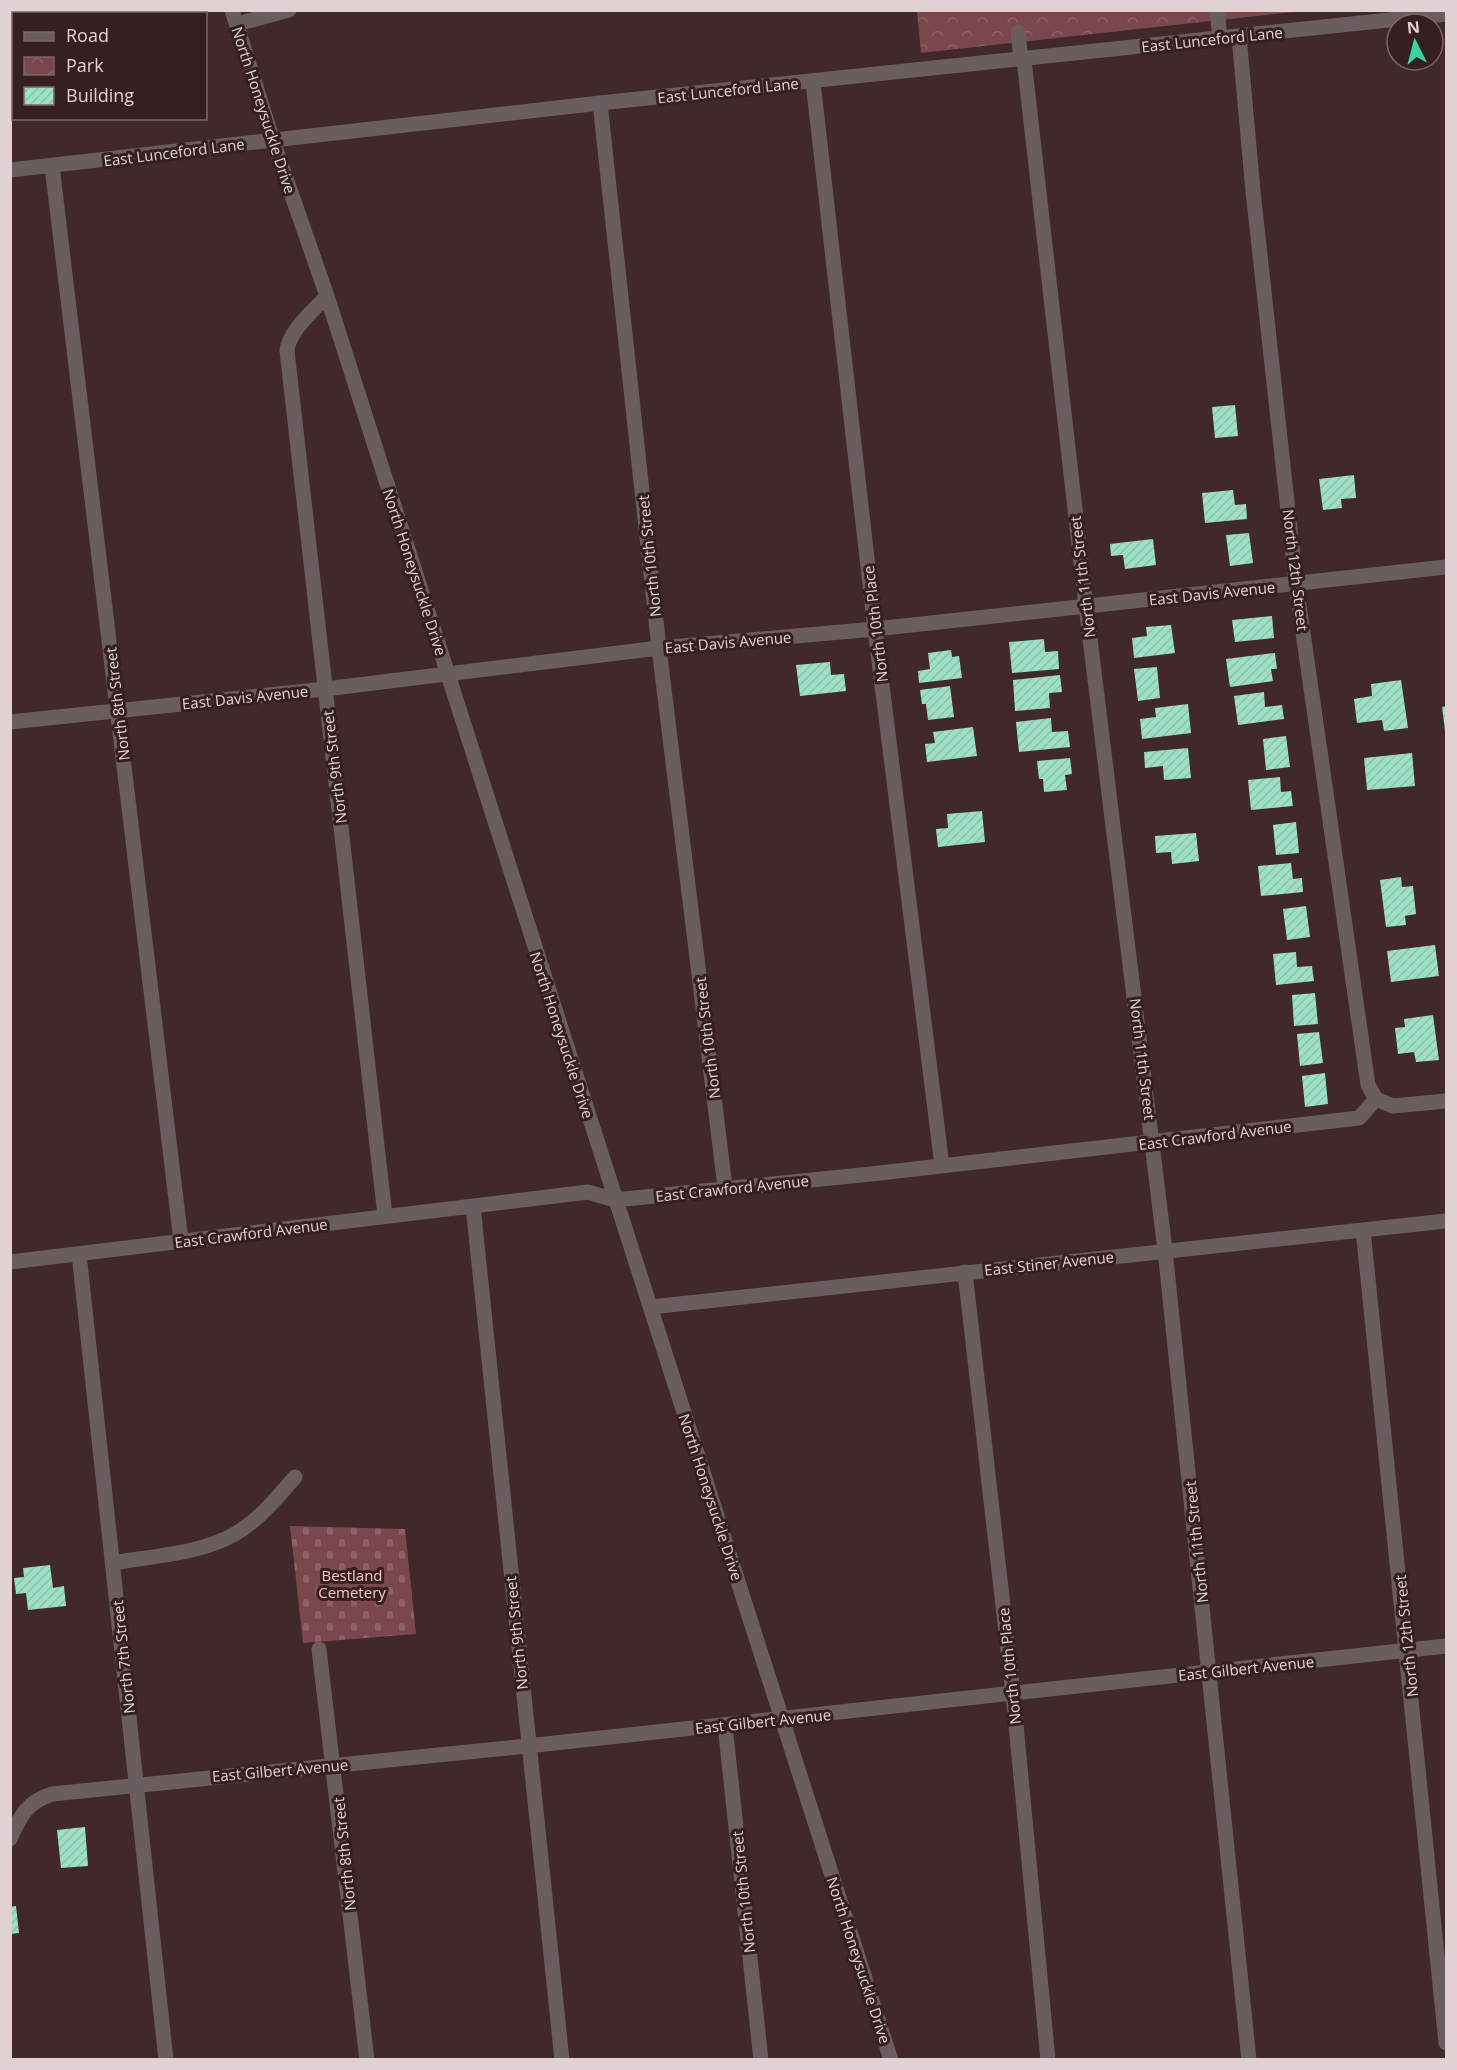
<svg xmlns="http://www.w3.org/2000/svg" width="1457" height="2070" viewBox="0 0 1457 2070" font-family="'Open Sans',sans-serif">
	<defs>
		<pattern id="cemetery-stones" width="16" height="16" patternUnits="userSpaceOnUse" patternTransform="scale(1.5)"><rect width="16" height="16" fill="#79474d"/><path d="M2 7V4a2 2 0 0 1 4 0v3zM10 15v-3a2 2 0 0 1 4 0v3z" fill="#8c6066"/></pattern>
		<pattern id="park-crowns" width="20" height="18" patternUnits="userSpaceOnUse" patternTransform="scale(1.5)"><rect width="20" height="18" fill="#79474d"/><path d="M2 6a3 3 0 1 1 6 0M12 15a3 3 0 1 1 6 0" fill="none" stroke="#8c6066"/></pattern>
		<pattern id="building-hatch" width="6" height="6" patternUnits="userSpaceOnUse" patternTransform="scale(1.5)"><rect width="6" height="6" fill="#9ee0c6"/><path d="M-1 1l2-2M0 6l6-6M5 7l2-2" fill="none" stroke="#8cc0ab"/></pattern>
	</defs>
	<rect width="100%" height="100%" fill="#41282b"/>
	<path fill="url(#cemetery-stones)" d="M290 1526 405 1529 416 1634 303 1643Z"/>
	<path fill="url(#park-crowns)" d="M917 11H1302L921 53Z"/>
	<path fill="url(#building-hatch)" d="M1235 405 1238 436 1215 438 1212 407Z
		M1354 475 1356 498 1341 499 1342 508 1323 510 1319 479Z
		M1233 490 1235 505 1246 504 1247 519 1205 523 1202 493Z
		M1249 533 1253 563 1230 566 1226 535Z
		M1153 539 1156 565 1125 569 1123 555 1111 556 1110 544Z
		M1272 616 1274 638 1235 642 1232 620Z
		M1171 625 1175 653 1134 658 1132 638 1147 636 1146 627Z
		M1044 639 1045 652 1058 651 1059 669 1012 673 1009 642Z
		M951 650 952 657 959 656 962 678 919 683 918 671 930 669 928 653Z
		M1275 653 1277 669H1271L1273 681 1230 687 1226 659Z
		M830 662 831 675 844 674 846 691 800 696 796 665Z
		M1157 667 1160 698 1138 701 1134 669Z
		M1060 675 1062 692 1049 693 1050 708 1015 711 1013 680Z
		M1401 680 1408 728 1384 731 1382 720 1357 723 1354 699 1372 696 1371 684Z
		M950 686 954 717 928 720 926 704H922L920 690Z
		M1264 692 1265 707 1282 705 1284 719 1238 725 1234 696Z
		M1188 704 1191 733 1142 739 1140 719 1156 717 1155 708Z
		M1446 706V731H1445L1442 707Z
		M1051 718 1052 732 1068 731 1070 747 1019 752 1016 722Z
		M973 727 977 756 927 762 925 744 935 743 933 732Z
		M1286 736 1290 767 1266 770 1263 739Z
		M1188 748 1191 778 1164 780 1163 766 1145 768 1144 752Z
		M1412 753 1415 786 1367 790 1364 758Z
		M1070 758 1072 774 1065 775 1067 790 1044 792 1043 779H1039L1037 761Z
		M1280 777 1281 792 1291 791 1293 806 1251 810 1248 780Z
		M982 811 985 842 938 847 936 829 948 828 947 814Z
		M1296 822 1299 853 1276 855 1273 825Z
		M1196 833 1199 861 1172 864 1171 852 1156 853 1155 836Z
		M1291 863 1293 879 1302 878 1303 892 1261 896 1258 866Z
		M1401 877 1402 887 1413 886 1416 914 1405 916 1406 925 1386 927 1380 880Z
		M1306 906 1310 937 1287 940 1283 909Z
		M1435 945 1439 976 1391 982 1387 951Z
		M1296 952 1297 967 1312 966 1314 981 1276 985 1273 954Z
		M1315 993 1318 1024 1294 1026 1292 995Z
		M1433 1015 1439 1060 1416 1062 1414 1052 1398 1054 1395 1028 1405 1027 1404 1019Z
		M1319 1032 1323 1063 1300 1066 1297 1034Z
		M1325 1073 1328 1104 1305 1107 1302 1076Z
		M50 1565 53 1588 64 1586 66 1606 28 1610 26 1593 16 1594 14 1578 24 1577 23 1568Z
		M85 1827 88 1866 61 1868 57 1830Z
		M16 1906 19 1933 10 1934V1907Z"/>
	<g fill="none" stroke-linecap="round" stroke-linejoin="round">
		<path stroke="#6a5d5e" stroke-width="15" d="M232 10 273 141 327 296 891 2060
			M1217 10 1220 38
			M237 24 289 10
			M1018 32 1021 60
			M1239 36 1253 191 1296 584 1368 1085 1376 1099
			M1024 60 1086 606 1165 1250 1249 2060
			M813 82 875 629 942 1166
			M600 103 659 648 725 1187
			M52 166 181 1241
			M10 170 600 103 1446 14
			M327 296C314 310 288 332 287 351L385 1216
			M10 722 325 689 659 648 875 629 1446 567
			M473 1206 562 2060
			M1363 1230 1446 2043
			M79 1254 166 2060
			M10 1262 588 1192 615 1200 871 1174 1359 1118 1376 1099 1393 1106 1446 1101
			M965 1272 1013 1694 1048 2060
			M651 1307 1446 1221
			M113 1563C152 1556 200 1554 235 1534 259 1520 277 1498 295 1477
			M319 1649 367 2060
			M725 1725 761 2060
			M10 1839C20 1816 27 1802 52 1794L527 1746 1446 1646"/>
	</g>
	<g text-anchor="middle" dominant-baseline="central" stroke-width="6" stroke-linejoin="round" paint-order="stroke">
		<g font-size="15" fill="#e1d1d2" stroke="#361f21">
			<text transform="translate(1212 39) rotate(-6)">East Lunceford Lane</text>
			<text transform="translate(728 90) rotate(-6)">East Lunceford Lane</text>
			<text transform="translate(264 110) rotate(72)">North Honeysuckle Drive</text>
			<text transform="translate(174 152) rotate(-7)">East Lunceford Lane</text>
			<text transform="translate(649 556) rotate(-96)">North 10th Street</text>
			<text transform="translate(1296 570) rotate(83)">North 12th Street</text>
			<text transform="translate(415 572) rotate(72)">North Honeysuckle Drive</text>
			<text transform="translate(1082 577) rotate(-97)">North 11th Street</text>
			<text transform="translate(1212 593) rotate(-6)">East Davis Avenue</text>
			<text transform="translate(875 624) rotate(-97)">North 10th Place</text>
			<text transform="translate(728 642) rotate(-5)">East Davis Avenue</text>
			<text transform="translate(245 697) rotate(-6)">East Davis Avenue</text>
			<text transform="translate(117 704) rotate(-97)">North 8th Street</text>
			<text transform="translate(334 767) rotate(-97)">North 9th Street</text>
			<text transform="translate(562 1035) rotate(72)">North Honeysuckle Drive</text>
			<text transform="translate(707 1038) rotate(-97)">North 10th Street</text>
			<text transform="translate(1143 1059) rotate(83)">North 11th Street</text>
			<text transform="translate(1215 1135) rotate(-7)">East Crawford Avenue</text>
			<text transform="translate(732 1188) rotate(-6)">East Crawford Avenue</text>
			<text transform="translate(251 1233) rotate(-7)">East Crawford Avenue</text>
			<text transform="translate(1049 1263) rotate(-6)">East Stiner Avenue</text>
			<text transform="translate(711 1497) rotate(72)">North Honeysuckle Drive</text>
			<text transform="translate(1196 1542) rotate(-96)">North 11th Street</text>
			<text transform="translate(516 1633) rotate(-96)">North 9th Street</text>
			<text transform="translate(1406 1636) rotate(-96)">North 12th Street</text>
			<text transform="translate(123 1657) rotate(-96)">North 7th Street</text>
			<text transform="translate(1009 1666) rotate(-96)">North 10th Place</text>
			<text transform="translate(1246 1668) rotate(-6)">East Gilbert Avenue</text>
			<text transform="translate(763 1721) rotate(-6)">East Gilbert Avenue</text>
			<text transform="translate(280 1770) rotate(-5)">East Gilbert Avenue</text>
			<text transform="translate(344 1854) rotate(-96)">North 8th Street</text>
			<text transform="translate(743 1892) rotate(-96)">North 10th Street</text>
			<text transform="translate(859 1960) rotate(72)">North Honeysuckle Drive</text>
		</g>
		<g font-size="15" fill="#fbc4c9" stroke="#361f21">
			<text x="352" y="1575">Bestland<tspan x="352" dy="17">Cemetery</tspan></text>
		</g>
	</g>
	<rect width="1457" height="2070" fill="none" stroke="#e1d1d2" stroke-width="24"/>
	<rect x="12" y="12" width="195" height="108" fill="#361f21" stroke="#7a6668" stroke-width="1.5"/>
	<rect x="24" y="32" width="30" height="9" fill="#6a5d5e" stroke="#7a6668" stroke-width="1.5"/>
	<text x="66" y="42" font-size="18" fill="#e1d1d2">Road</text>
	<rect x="24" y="57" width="30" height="18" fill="url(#park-crowns)" stroke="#7a6668" stroke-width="1.5"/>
	<text x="66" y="72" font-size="18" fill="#e1d1d2">Park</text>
	<rect x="24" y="87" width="30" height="18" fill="url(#building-hatch)" stroke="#7a6668" stroke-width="1.5"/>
	<text x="66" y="102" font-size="18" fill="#e1d1d2">Building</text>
	<g transform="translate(1415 42) rotate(354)"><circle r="28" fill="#361f21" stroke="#7a6668" stroke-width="1.5"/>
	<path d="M0-4.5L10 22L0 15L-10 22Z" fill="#38d4a6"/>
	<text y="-9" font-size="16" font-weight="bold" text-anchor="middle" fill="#e1d1d2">N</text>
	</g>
</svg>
